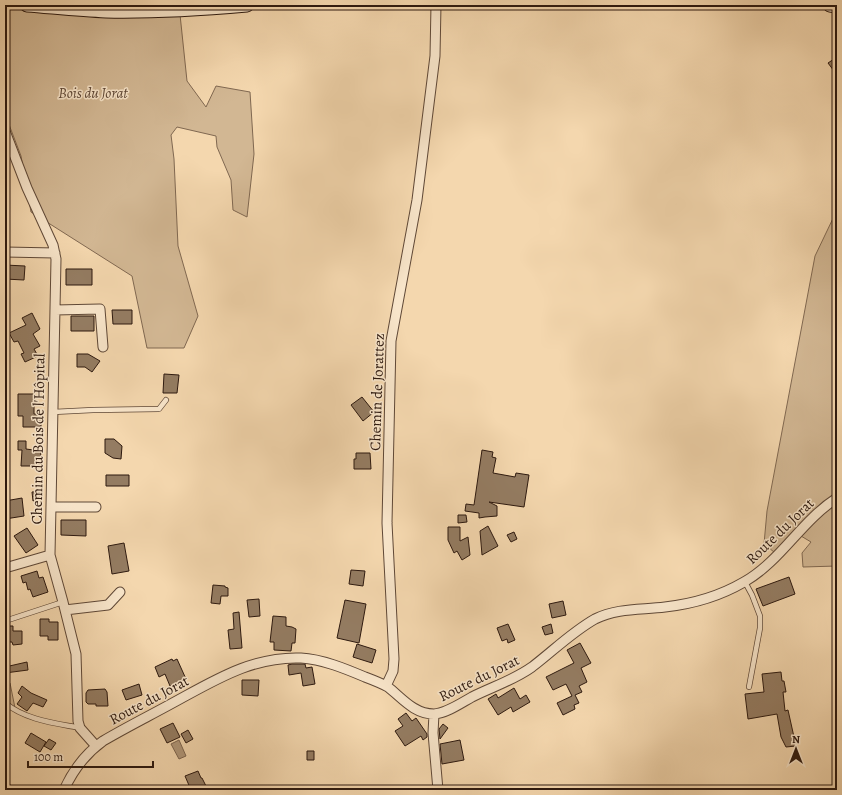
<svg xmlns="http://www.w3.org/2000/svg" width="842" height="795" viewBox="0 0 842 795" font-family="Alegreya,serif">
	<rect width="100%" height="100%" fill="#f4d7ae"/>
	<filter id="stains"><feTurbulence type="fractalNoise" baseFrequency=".005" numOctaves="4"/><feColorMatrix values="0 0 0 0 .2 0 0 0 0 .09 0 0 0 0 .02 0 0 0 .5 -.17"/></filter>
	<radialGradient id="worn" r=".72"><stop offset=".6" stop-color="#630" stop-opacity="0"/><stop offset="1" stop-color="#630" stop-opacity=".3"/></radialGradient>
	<path fill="#d2b793" stroke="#806851" d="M5 5H179L187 81 206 107 216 86 250 92 254 154 247 217 233 210 231 180 217 147 216 136 177 127 171 135 174 159 178 246 198 316 184 348H147L132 276 31 212 21 156 5 114Z
		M837 210V452L834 473H837V566L803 567 802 553 811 542 796 533 774 552 764 544 767 511 815 256Z
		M5 681 10 683 15 708 5 700Z"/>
	<path fill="#b09678" stroke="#7c644e" d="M179 740 186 756 179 759 171 744Z"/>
	<path fill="#947c62" stroke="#2d190f" d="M837 57V75L828 63Z
		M5 265 25 266 24 280 5 279Z
		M66 269H92V285H66Z
		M112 310H132V324H113Z
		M32 313 40 329 33 334 40 346 34 349 38 356 25 362 21 354 24 353 18 341 14 342 9 333 26 325 22 318Z
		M71 316H94V331H71Z
		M77 354H88L100 361 92 372 85 367H77Z
		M164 374 179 375 177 393H163Z
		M18 394H34V414H41V427H23V416H18Z
		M362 397 374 412 363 421 351 405Z
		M105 439H114L122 446 121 459 113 458 105 453Z
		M18 441H26V449L41 451 40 466H21L22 450H18Z
		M482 450 493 452 492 457 496 458 493 473 515 477 516 473 529 475 524 507 489 502 497 506V516L485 517 479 518V513L465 511 466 504 474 505Z
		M356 453H370L371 469H354V459H356Z
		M106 475H129V486H106Z
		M40 491 41 499 33 501 32 492Z
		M22 498 24 516 5 519V501Z
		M458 515H466L467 522 458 523Z
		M61 520H86V536L61 535Z
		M488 526 498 546 482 555 480 531Z
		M448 527H460V541L468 537 470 555 462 560 457 551 454 553 448 540Z
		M27 528 38 545 26 553 14 536Z
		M514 532 517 539 511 542 507 535Z
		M124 543 129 571 112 574 108 546Z
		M351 570 365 571 363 586 349 584Z
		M37 571 39 578 43 577 48 592 33 597 30 589 28 590 26 582 23 583 21 576Z
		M789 577 795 594 763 606 756 589Z
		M213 585 225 586V587L228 588V596H221L220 604 211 603Z
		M259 599 260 616 249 617 247 600Z
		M345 600 366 604 359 643 337 638Z
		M563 601 566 615 552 618 549 604Z
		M239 612 242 648 230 649 228 630 234 629 233 613Z
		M273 616 286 617V626L292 627 296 629 295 643H292L291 651 274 650V642H270Z
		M40 619H49V622H58V640H48V636H40Z
		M508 624 515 640 508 643 507 639 502 641 497 628Z
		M551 624 553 633 545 635 542 627Z
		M5 626H13V631H22V644L13 645 12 642H5Z
		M580 643 591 663 581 668 587 682 579 686 582 692 575 695 579 703 574 705 575 709 563 715 557 703 572 696 566 684 553 690 546 677 574 663 567 650Z
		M357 644 376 650 372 663 353 657Z
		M172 659 173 661 177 659 186 679 170 686 165 674 159 677 155 667Z
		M27 662 28 670 5 673V667Z
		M292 664H305L306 668 312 667 315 684 303 686 301 673 289 675 288 665Z
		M781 672 782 681H784L786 692H783L785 711 788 710 796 746 786 747 781 737 777 714 748 719 745 694 764 692 762 674Z
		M242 680H259L258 696 242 695Z
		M139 684 142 695 126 700 122 690Z
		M22 686 31 693 47 700 43 707 33 703 27 711 17 704 22 697 18 693Z
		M514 688 520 699 526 695 530 702 513 712 511 707 498 715 488 699 496 694 498 698Z
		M105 689 107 692 108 706H96V704H88L86 702V693L88 690Z
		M406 713 412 721 416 718 427 734V737L423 740 421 736 405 746 395 731 403 726 398 719Z
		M173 723 180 737 167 743 160 729Z
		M443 724 448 728 440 739 439 729Z
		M188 730 193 739 186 743 181 734Z
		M31 733 46 742 40 752 25 743Z
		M49 739 56 743 51 750 44 746Z
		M460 740 464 760 442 764 440 744Z
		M307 751H314V760H307Z
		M198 771 201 778H202L208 790H191L185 776Z"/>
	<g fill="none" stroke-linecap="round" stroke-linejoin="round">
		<defs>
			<path id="lane" d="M53 412 93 410 159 409 166 400
				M745 582 752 595 760 616V628L749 687
				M5 621 63 602
				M5 703C26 720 54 723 80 728"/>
			<path id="street" d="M5 131 27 188 53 245 56 259 50 555 63 602 76 654 78 721 80 728 96 746
				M5 252 55 253
				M55 310 100 309 103 347
				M51 507H96
				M5 568 50 555
				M65 610 108 605 120 592
				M386 686 393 671 394 659 387 523 391 341 417 200 435 56 436 5
				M434 714 433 733 438 790
				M5 786 7 790
				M64 790C73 770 85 754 103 741 125 728 147 717 169 705 212 682 251 656 301 658 322 659 346 669 365 677 373 680 381 683 388 687 402 698 414 714 434 714 447 713 461 703 472 697 492 687 514 680 532 667 553 651 572 632 595 619 617 608 641 610 665 607 692 604 720 596 744 582 781 561 801 521 837 498"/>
			<path id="secondary" d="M27 5C53 7 80 10 106 11 153 12 201 9 247 5
				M830 5 837 6"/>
		</defs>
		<use href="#lane" stroke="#5f4837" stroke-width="6"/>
		<use href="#street" stroke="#5f4837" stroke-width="11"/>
		<use href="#secondary" stroke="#2d190f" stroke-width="15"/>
		<use href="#lane" stroke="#f8e5ca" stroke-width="4.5"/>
		<use href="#street" stroke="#f8e5ca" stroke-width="9"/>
		<use href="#secondary" stroke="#f8e5ca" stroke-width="13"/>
	</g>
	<g text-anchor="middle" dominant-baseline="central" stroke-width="3" stroke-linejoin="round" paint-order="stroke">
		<g font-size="15" font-style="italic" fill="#5f4837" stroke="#f8e5ca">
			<text x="93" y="93">Bois du Jorat</text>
		</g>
		<g font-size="15" fill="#2d190f" stroke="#f8e5ca">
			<text transform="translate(377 392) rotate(-88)">Chemin de Jorattez</text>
			<text transform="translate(38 439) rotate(-89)">Chemin du Bois de l'Hôpital</text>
			<text transform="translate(780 531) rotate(-44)">Route du Jorat</text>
			<text transform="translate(479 678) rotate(-26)">Route du Jorat</text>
			<text transform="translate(149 700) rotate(-28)">Route du Jorat</text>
		</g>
	</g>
	<rect width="842" height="795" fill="none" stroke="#f4d7ae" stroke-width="20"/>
	<rect x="6" y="6" width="830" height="783" fill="none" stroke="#2d190f" stroke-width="2"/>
	<rect x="10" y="10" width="822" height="775" fill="none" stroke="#2d190f"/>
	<g transform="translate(796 749)" stroke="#f8e5ca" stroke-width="3" paint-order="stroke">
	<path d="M0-3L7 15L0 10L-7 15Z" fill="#2d190f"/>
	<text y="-6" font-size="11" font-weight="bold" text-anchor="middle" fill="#2d190f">N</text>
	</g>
	<path d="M28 761v6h125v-6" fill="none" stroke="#2d190f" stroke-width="2"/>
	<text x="34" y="761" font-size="12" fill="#2d190f" stroke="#f8e5ca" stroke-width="3" paint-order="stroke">100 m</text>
	<rect width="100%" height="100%" filter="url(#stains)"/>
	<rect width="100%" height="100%" fill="url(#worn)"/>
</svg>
